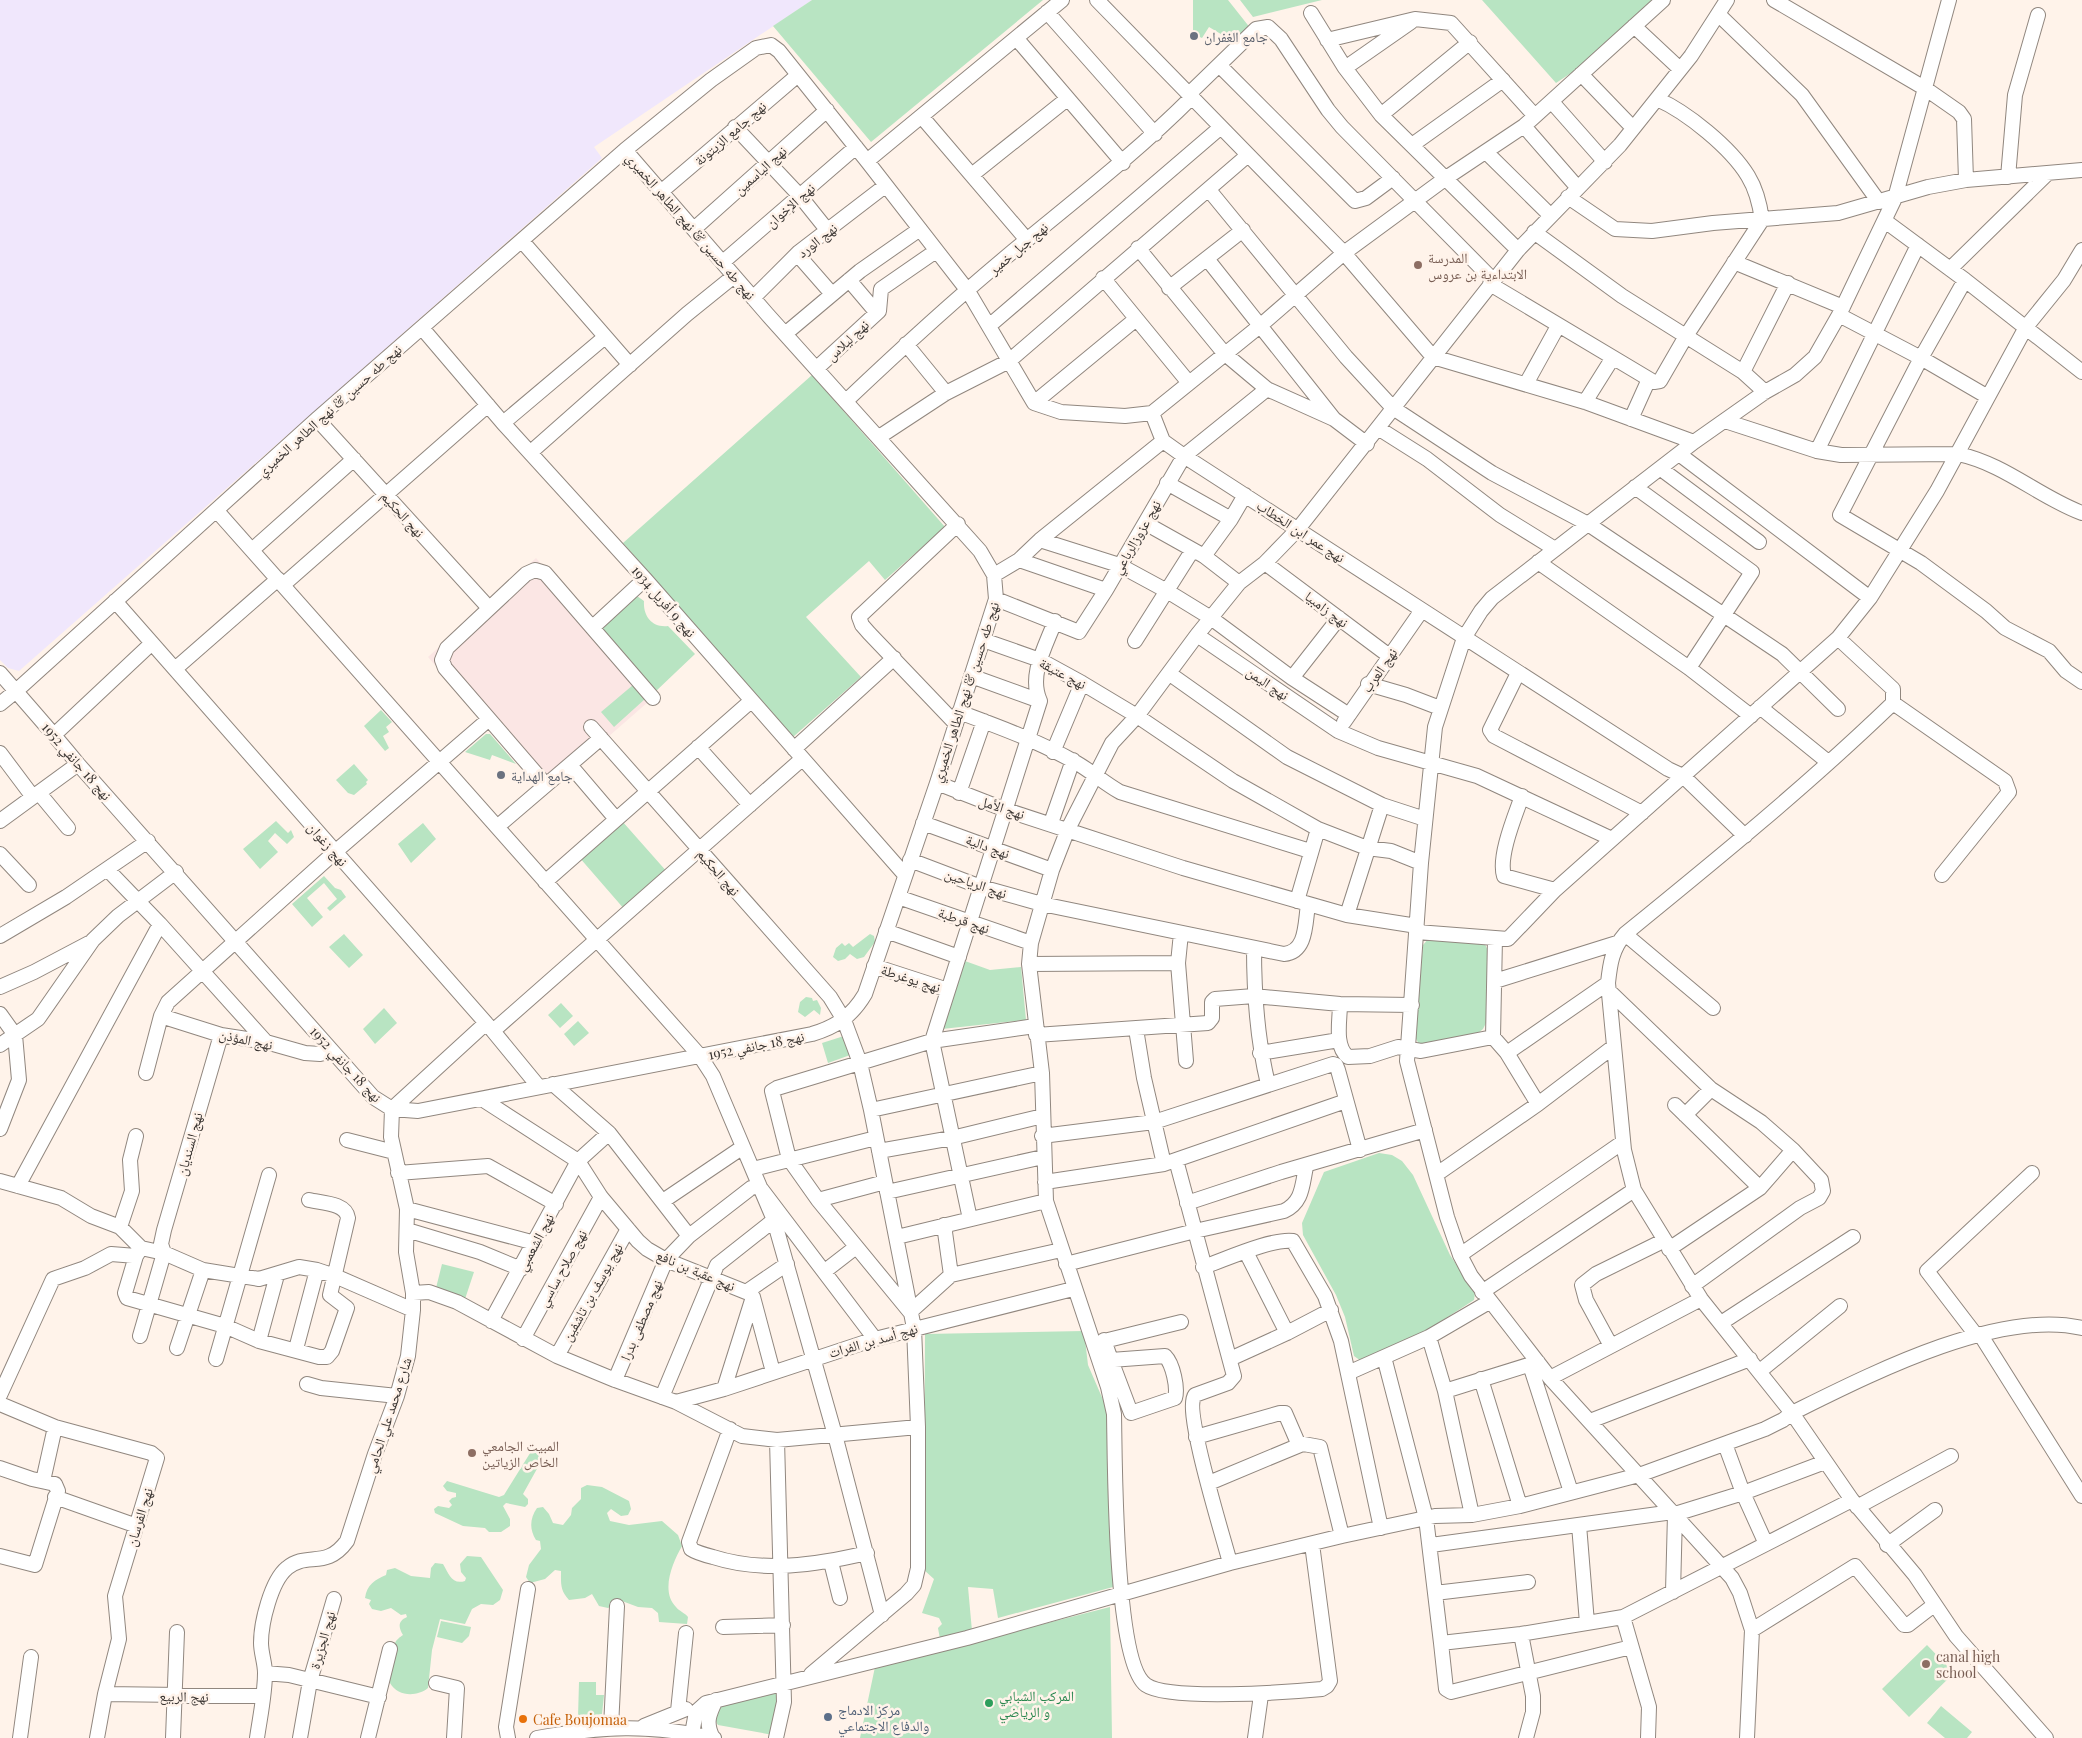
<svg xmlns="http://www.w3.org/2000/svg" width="2082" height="1738" viewBox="0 0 2082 1738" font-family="'Playfair Display','Noto Naskh Arabic',serif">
	<rect width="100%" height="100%" fill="#fff3ea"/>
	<path fill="#fbe6e4" d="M536 558 656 695 544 793 428 657Z"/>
	<path fill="#f0e7fc" d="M0 0H812L594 147 602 158 19 671 8 668 0 660Z"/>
	<path fill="#b8e4c2" d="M812 0H1043L871 142 773 26Z
		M1193 0H1228L1251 29 1236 43 1209 27 1202 38 1193 34Z
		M1240 0H1322L1253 17Z
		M1482 0H1652L1580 67 1556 83Z
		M812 375 945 527 885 580 869 561 806 617 861 677 793 737 736 672C728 670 716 655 714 646L623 543Z
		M637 596 644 601C643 616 652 628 668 626L695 654 655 692 600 630Z
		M633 685 645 699 614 727 601 712Z
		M381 710 392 722 386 727 389 732 383 736 389 748 385 751 364 726Z
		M486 734H490L516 764 492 755 490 760 465 752Z
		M354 764 368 780 366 782 367 784 354 795 348 793 336 780Z
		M276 821 288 833 291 830 294 837 287 844 275 833 268 841 278 852 260 869 243 849Z
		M622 821 668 873 625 910 579 857Z
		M423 823 436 839 411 863 398 844Z
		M324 876 335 888 341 890 346 897 330 911 327 908 337 899 324 883 307 898 323 917 312 927 292 904Z
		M344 934 363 955 349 968 329 947Z
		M870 934 874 936 875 942 864 957 857 959 850 954 845 959 838 961 833 957 836 948 842 943 845 946 849 943 853 947Z
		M1429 938 1485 944 1488 951 1487 1021 1483 1029 1476 1035 1420 1046 1415 1037 1423 945Z
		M965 961 990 970 1021 967 1026 1020 942 1029Z
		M806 997 812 998 813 1001 817 1000 821 1008 820 1015 814 1010 805 1017 798 1012 800 1002Z
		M561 1003 573 1016 560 1028 548 1015Z
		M384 1008 397 1023 375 1044 363 1029Z
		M578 1021 589 1033 574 1046 564 1034Z
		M844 1036 853 1054 828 1063 822 1043Z
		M1379 1153 1392 1155 1402 1161 1413 1175 1450 1255 1475 1293 1474 1300 1426 1331 1361 1361 1354 1356 1345 1317 1336 1295 1303 1235 1302 1223 1324 1172Z
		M442 1264 474 1272 465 1299 436 1288Z
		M1084 1331 1088 1365 1107 1409 1113 1587 998 1618 993 1589 968 1587 972 1631 940 1639 938 1628 942 1624 939 1618 922 1613 934 1579 924 1570 925 1334Z
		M538 1448 543 1458 523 1494 528 1499V1504L525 1507 506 1503 503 1506 510 1519V1526L501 1532H489L485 1528 463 1526 435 1513 434 1509 438 1506 449 1508 452 1505 449 1501 452 1498 456 1497V1493L447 1491 443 1486 447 1481 499 1497 504 1495 532 1450Z
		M587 1485 602 1487 629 1501 631 1509 628 1515 621 1516 611 1509 607 1513 610 1521 629 1525 662 1521 678 1535 682 1546C673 1562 660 1591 676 1607 679 1611 685 1613 688 1617L687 1624 659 1622 658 1613 652 1608 638 1607 622 1601 608 1608 599 1606 592 1594 585 1598 569 1600C560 1590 561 1584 561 1571L555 1570 545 1579 530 1583 526 1577 529 1565 541 1549 540 1541 536 1540C529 1529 530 1518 537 1508L543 1507 549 1514 553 1523 563 1525 571 1515 572 1508 581 1499V1488Z
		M467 1556 481 1557 503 1590 500 1600 493 1605 481 1604 472 1609 465 1624 440 1619 432 1650 428 1688C417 1697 398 1697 390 1683 386 1675 391 1652 395 1643 396 1640 400 1637 403 1635 398 1627 398 1621 407 1617L406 1614 401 1615 391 1608 381 1611 372 1609 369 1604 371 1600 365 1598C367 1584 375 1580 386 1575L387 1570 395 1568 411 1576 430 1578 431 1568 435 1563 443 1564C449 1574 452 1585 465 1581L466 1578 461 1572 460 1564Z
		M1110 1607 1112 1738H860L875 1667Z
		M441 1621 471 1627 469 1636 462 1643 437 1637Z
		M1927 1645 1954 1673 1909 1717 1882 1689Z
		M579 1682H596V1695H604L602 1714 578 1717Z
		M778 1691 780 1699 773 1735 718 1725C713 1718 716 1712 721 1705Z
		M1941 1706 1972 1732 1967 1738H1945L1927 1723Z"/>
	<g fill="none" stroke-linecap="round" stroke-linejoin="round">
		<defs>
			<path id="minor" d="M1097 0 1344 253 1433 357 1585 402 1694 442
				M1774 0 1926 89 1959 112 1964 119 1966 180
				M1047 12 1155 134
				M1311 13 1345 68 1381 115 1518 250
				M1718 14 1727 0
				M1634 26 1680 69
				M1017 39 1123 163
				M1327 40 1415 19 1451 23 1535 116
				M1219 65 1355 201 1366 198 1393 178
				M1345 68 1411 22
				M1581 74 1633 128
				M1189 94 1256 29 1268 27 1281 39 1328 110 1342 127 1493 280
				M1552 102 1605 162
				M1381 115 1470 42
				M922 117 1027 240
				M1524 126 1578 188
				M735 127 800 196 828 231
				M1412 145 1503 80
				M625 150 711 80 756 48 771 45 779 51 867 161 968 291 1034 403 1061 412 1125 416 1152 413 1261 325 1344 253 1446 178 1524 126 1663 0
				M1487 153 1550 215
				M867 161 1062 0
				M973 174 1067 99
				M2008 177 2015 95 2038 15
				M1209 190 1346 357 1393 408 1492 473 1588 524 1782 654 1838 709
				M662 191 798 75
				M1568 197 1615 229 1652 231 1713 223 1838 213 1928 187 1966 180 2082 170
				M1885 221 1965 280 2082 372
				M694 229 827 110
				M1534 232 1622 296 1743 372 1765 392
				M522 241 630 365
				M1138 248 1224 353 1267 389 1334 419
				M797 254 832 294
				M1208 260 1334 419 1367 444
				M723 262 856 147
				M1734 262 1843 307
				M1950 269 2048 173
				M1103 278 1189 383
				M849 280 877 313
				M1965 280 1921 358 1840 515 1921 563 1986 611 2005 628 2049 651 2066 671 2082 682
				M1490 284 1654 382 1660 381 1686 336 1762 220C1760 205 1756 189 1748 176 1731 148 1687 112 1657 99
				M1169 288 1243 230
				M753 298 799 252 885 186
				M1839 315 1921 358 1988 397
				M989 326 1221 127
				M422 328 503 423 645 579 905 875
				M785 334 860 271 920 229
				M906 344 946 393
				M817 368 879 311 881 289 936 251
				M1743 372 1788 283
				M1526 384 1558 326
				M846 401C905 345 965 290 1028 239 1084 193 1140 149 1192 97
				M1585 402 1612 359
				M1034 403 1136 319
				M1152 413 1163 441 1184 456 1668 769 1683 776 1745 836
				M317 419 489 608
				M1631 419 1649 379
				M1725 421 1817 451 1841 455 1958 454C2005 464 2039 497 2082 513
				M503 423 605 337
				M1378 428 1427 459 1500 515 1555 549
				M879 437 946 393 1009 361 1248 155
				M1817 451 1918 245
				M531 452 687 314 734 276
				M1679 454 1870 598
				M1661 469 1759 542
				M1167 483 1231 519
				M1635 487 1752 572 1689 668
				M217 511 700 1056 713 1076 774 1220 835 1435 882 1615
				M1145 523 1204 556 1239 583
				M1040 540 1119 565 1167 591 1211 618 1292 678 1349 715
				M252 550 354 459
				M1204 556 1231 519 1245 495
				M1019 560 1106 590
				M1538 562 1689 668 1751 716
				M1265 563 1388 655
				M994 575 1019 560 1040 540 1163 441
				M283 585 488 405
				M996 599 1079 632 1106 590 1184 456 1267 389
				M115 601 493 1031 539 1087
				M593 627 645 579
				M1197 635 1338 731 1378 748 1477 776 1612 839
				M983 640 1040 660 1082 683 1137 716 1233 781 1318 829 1367 848 1391 851 1421 863
				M1135 641 1192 551
				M175 669 278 579
				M0 673C26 703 53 733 78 764L373 1097 392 1109 418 1111 812 1034C836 1027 852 1016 865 994L937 783 996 599 994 575 980 551 767 314 625 150 317 419 16 691 0 704
				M1518 673 1490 730 1494 736 1642 813
				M1170 674 1287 757 1382 805 1425 819
				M971 676 1040 701
				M1292 678 1339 618
				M1368 684 1406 695 1440 708
				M1893 703 2005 781 2009 792 1942 875
				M1760 707 1828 762
				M959 712C999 727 1038 741 1075 762 1091 771 1104 783 1120 792L1310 851
				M1344 722 1422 610
				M955 723 869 633 862 625 859 617 958 524
				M591 727 830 997 844 1020 860 1063 871 1110 914 1328 918 1427V1568L914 1585 906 1594 811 1674
				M54 735 152 643
				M698 747 750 805
				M794 749 894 658
				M1053 752 1082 683
				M0 753 33 797
				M570 765 616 819
				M937 783 1006 810 1183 868 1347 915 1417 926
				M546 785 445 668 442 660 447 648 526 574 535 570 545 573 653 698
				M39 793 68 828
				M959 793 984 721
				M1522 796C1515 816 1498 856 1504 876L1555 890
				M0 821 78 764
				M923 823 1052 870
				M1051 823 1073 760
				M497 827 601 738
				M0 854 29 885
				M910 860 981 887 1042 904 1284 954C1307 952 1305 923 1308 905
				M107 869 160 924
				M545 882 751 701
				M898 897 1031 943
				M1297 901 1318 829
				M1347 915 1382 805
				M886 931 959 957
				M1417 932 1508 939 1555 890 1838 638 1870 598 1937 491 2026 327 2064 280 2082 250
				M1181 933 1178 963 1186 1061
				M1625 934 1713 1008
				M0 936 66 897 148 841
				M1254 948C1254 995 1257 1039 1268 1084
				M1029 964 1178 963
				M874 966 948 990
				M1495 981 1617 943
				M0 987 34 972 89 943
				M1608 990 1711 1089 1761 1122 1793 1150 1821 1180 1823 1191 1819 1198 1800 1208 1692 1286
				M1340 1004C1340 1020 1334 1046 1348 1057L1370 1056 1398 1047 1421 1051 1493 1037 1507 1053 1538 1104
				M0 1014 15 1035 19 1080 0 1129
				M161 1016 221 1035 266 1042 305 1053 320 1054 332 1051
				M1136 1029 1144 1078 1164 1164
				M493 1031 802 759
				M1036 1035 1208 1023 1212 1018V1002L1215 999 1254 996 1340 1004 1412 1005
				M1493 1037 1495 938
				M0 1045 38 1019 93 940 118 916 176 872
				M1260 1053 1339 1040
				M1507 1053 1608 983
				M146 1073 161 1016 168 1002 335 852 489 719
				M553 1084 609 1133
				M482 1099 578 1161 601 1197 638 1241 647 1249 666 1260 746 1292 787 1264
				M1675 1105 1760 1188
				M871 1110 1042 1073
				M1685 1115 1711 1089
				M1042 1136 1154 1122 1333 1064 1336 1065 1338 1070 1360 1150
				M347 1140 394 1152
				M879 1151 952 1138 1043 1116
				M1176 1160 1234 1376 1228 1383 1195 1395C1183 1410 1224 1539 1230 1563
				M753 1169 876 1138
				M398 1173 488 1166 556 1204
				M1437 1174 1538 1104 1613 1047
				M0 1181 61 1198 91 1216 120 1227 141 1248
				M1045 1182 1164 1164 1346 1101
				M18 1186 160 924 266 1042
				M887 1192 1043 1157
				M818 1200 885 1182
				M663 1201 743 1147
				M1187 1203 1281 1172 1425 1130
				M407 1209 535 1243
				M970 1219 932 1041 1040 701C1028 675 1046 646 1055 621
				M944 1225 951 1275 910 1312 818 1200 789 1159 772 1091 777 1088 932 1041 1035 1026
				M120 1227 132 1191 130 1160 136 1136
				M407 1230 480 1252 521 1269
				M897 1237 1046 1201
				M1669 1249 1760 1188 1793 1150
				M1246 1252 1287 1333
				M1460 1255 1623 1142
				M136 1256 125 1293 127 1298 225 1326 259 1341 319 1357H327L332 1351 347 1308 330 1295 348 1218C346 1203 322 1203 309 1200
				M1066 1264 1195 1231 1284 1211C1303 1202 1302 1185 1306 1167
				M1203 1267C1224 1260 1272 1238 1293 1241L1325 1296 1341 1341 1381 1528
				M825 1271 856 1247
				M951 1275 1061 1250
				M1482 1292 1634 1190
				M413 1293 429 1292 457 1302 557 1356 615 1380 676 1402 742 1436 777 1440 918 1427
				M753 1297 773 1372
				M491 1321 578 1161 609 1133 689 1236
				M1721 1323 1853 1237
				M1980 1334 2082 1496
				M1976 1335 1927 1271 2032 1173
				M140 1336 164 1253 161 1244 164 1230 221 1035
				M1429 1337 1445 1391 1472 1515
				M523 1339 601 1197
				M1104 1340 1111 1360 1165 1356C1173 1364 1178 1388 1175 1398L1131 1413 1111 1360
				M259 1341 277 1275
				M1096 1343 1181 1322
				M1611 1346 1586 1300 1582 1285 1596 1274 1663 1241
				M177 1348 203 1270
				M296 1349 317 1270
				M557 1356 628 1229
				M1384 1357 1426 1518 1441 1643 1521 1634 1623 1617 1852 1500
				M216 1359 269 1175
				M1230 1359 1287 1333 1331 1310
				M1530 1365 1571 1492
				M1760 1371 1840 1306
				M1348 1373 1429 1337 1489 1302
				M1550 1378 1701 1299
				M1481 1379 1520 1506
				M615 1380 666 1260 689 1236 751 1188 759 1186 875 1339
				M307 1384 321 1388 397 1396
				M724 1389 753 1297
				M1445 1391 1538 1362
				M0 1395 53 1279 85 1268 111 1254 136 1256 141 1248 164 1253 203 1270 259 1279 299 1267 317 1270 335 1276 413 1310
				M662 1397 717 1265 774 1220
				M676 1402 724 1389 875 1339 1073 1289
				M0 1404 55 1427 151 1453 157 1458 115 1596 119 1639 105 1694 97 1738
				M1590 1421 1750 1359
				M730 1429 689 1542 691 1549C697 1553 705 1555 713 1557 763 1573 816 1565 867 1553
				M1196 1437 1280 1413H1285L1298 1443 1320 1447 1342 1536
				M1725 1444 1743 1493 1766 1544
				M0 1468 32 1479 55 1484 58 1491 35 1565 0 1556
				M43 1481 55 1427
				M1209 1483 1300 1445
				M55 1497 137 1526
				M1857 1507 1951 1456
				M1579 1525 1587 1623
				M1312 1544 1330 1681 1327 1686 1322 1689C1290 1692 1169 1701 1146 1685 1114 1663 1115 1458 1114 1414L1108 1387 1046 1201 1042 1073 1029 964 1031 943 1052 870 1068 829 1112 743 1137 716 1197 635 1239 583 1265 563 1298 529 1518 250 1620 145 1691 56 1718 14 1802 95 1879 202
				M1431 1545 1673 1512
				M1887 1545 1935 1510
				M831 1562 840 1598
				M1673 1592 1675 1514 1743 1493 1825 1462
				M1435 1593 1528 1582
				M1623 1617 1649 1707 1648 1738
				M723 1627 783 1625
				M1752 1630 1855 1566 1904 1625H1908L1934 1605
				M1521 1634 1533 1696V1712L1526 1738
				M1441 1643 1446 1689 1451 1692 1631 1647
				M265 1673 289 1675 379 1697
				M436 1683 457 1688 454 1738
				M105 1694 263 1696
				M678 1711 686 1633
				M644 1726 686 1709
				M611 1727 617 1606
				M692 1734 696 1712 706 1703 967 1638 1230 1563 1342 1536 1435 1516 1472 1515 1520 1506 1639 1475 1765 1429 1783 1420 1792 1413 1701 1299 1634 1190 1624 1150 1608 983C1610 964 1612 949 1625 934 1716 860 1808 785 1893 703V689L1838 638
				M20 1738 31 1657
				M173 1738 177 1632
				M257 1738C260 1717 265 1694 265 1673 265 1663 261 1653 261 1643 261 1623 271 1581 287 1568 307 1551 326 1570 347 1541L375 1454 397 1396 408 1356 413 1310V1293L406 1252 407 1209 391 1137 392 1109 486 1023
				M300 1738 310 1681 334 1599
				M368 1738 390 1649
				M508 1738 506 1727 528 1589
				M537 1738C604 1726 647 1724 714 1738
				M713 1738C705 1723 709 1714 716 1700
				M776 1738 784 1702 777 1440
				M1255 1738 1261 1695
				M1747 1738 1752 1630 1740 1593 1732 1578 1550 1378 1471 1276 1460 1255 1447 1217 1407 1061 1421 863 1435 727 1464 638 1481 611 1492 598 1694 442 1765 392 1795 375 1815 357 1839 315 1895 198 1949 0
				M2046 1738 1956 1636 1915 1575 1852 1500 1792 1413C1867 1376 1998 1308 2082 1328"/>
		</defs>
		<use href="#minor" stroke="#91877f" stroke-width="16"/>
		<use href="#minor" stroke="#fff" stroke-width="14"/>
	</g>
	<g fill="#6b7280" stroke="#fff3ea" stroke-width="2">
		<circle cx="1194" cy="36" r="5"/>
		<circle cx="501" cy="775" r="5"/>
	</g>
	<g fill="#8d6e63" stroke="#fff3ea" stroke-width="2">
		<circle cx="1418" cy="265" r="5"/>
		<circle cx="472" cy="1453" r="5"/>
		<circle cx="1926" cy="1664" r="5"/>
	</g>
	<circle fill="#2e9e5b" stroke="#fff3ea" stroke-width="2" cx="989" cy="1703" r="5"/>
	<circle fill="#5c6f8a" stroke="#fff3ea" stroke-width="2" cx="828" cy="1717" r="5"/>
	<circle fill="#e8710a" stroke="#fff3ea" stroke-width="2" cx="523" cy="1719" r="5"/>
	<g text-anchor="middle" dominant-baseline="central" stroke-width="5" stroke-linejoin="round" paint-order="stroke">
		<g font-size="14" fill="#5b616d" stroke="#fff3ea" text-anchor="start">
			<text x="1204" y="36">جامع الغفران</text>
			<text x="511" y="775">جامع الهداية</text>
		</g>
		<g font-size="14" fill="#3a3532" stroke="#fff3ea">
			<text transform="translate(730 133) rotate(-41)">نهج جامع الزيتونة</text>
			<text transform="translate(760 170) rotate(-42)">نهج الياسمين</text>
			<text transform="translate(790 205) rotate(-41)">نهج الإخوان</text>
			<text transform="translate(691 226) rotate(49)">نهج طه حسين &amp; نهج الطاهر الخميري</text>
			<text transform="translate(817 240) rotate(-38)">نهج الورد</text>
			<text transform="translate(1018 248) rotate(-40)">نهج جبل خمير</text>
			<text transform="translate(847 340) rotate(-43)">نهج ليلاس</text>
			<text transform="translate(329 410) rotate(-42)">نهج طه حسين &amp; نهج الطاهر الخميري</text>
			<text transform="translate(403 514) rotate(48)">نهج الحكيم</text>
			<text transform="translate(1301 531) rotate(33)">نهج عمر ابن الخطاب</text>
			<text transform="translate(1136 537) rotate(-60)">نهج عزوزالرباعي</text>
			<text transform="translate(664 601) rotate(49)">نهج 9 أفريل 1934</text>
			<text transform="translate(1327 609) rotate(37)">نهج زامبيا</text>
			<text transform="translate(1379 670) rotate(-55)">نهج العرب</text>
			<text transform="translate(1063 673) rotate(28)">نهج عتيقة</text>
			<text transform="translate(1268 683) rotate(34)">نهج اليمن</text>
			<text transform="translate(965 692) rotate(-72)">نهج طه حسين &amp; نهج الطاهر الخميري</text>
			<text transform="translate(77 761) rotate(49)">نهج 18 جانفي 1952</text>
			<text transform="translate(1002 807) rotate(18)">نهج الأمل</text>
			<text transform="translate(328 844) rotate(49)">نهج زغوان</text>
			<text transform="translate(988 846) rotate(20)">نهج دالية</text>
			<text transform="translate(719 872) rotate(49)">نهج الحكيم</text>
			<text transform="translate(976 883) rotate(19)">نهج الرياحين</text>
			<text transform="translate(964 920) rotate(19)">نهج قرطبة</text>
			<text transform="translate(911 978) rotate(18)">نهج يوغرطة</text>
			<text transform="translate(246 1039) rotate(12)">نهج المؤذن</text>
			<text transform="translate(756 1045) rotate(-11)">نهج 18 جانفي 1952</text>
			<text transform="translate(346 1064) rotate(47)">نهج 18 جانفي 1952</text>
			<text transform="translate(189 1144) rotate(-75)">نهج السنديان</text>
			<text transform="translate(535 1242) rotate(-62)">نهج الشعمبي</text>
			<text transform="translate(562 1268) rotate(-61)">نهج صلاح ساسي</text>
			<text transform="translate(696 1270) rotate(23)">نهج عقبة بن نافع</text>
			<text transform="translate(592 1292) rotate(-61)">نهج يوسف بن تاشفين</text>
			<text transform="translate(641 1320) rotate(-67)">نهج مصطفى بدرا</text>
			<text transform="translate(873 1340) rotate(-16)">نهج أسد بن الفرات</text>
			<text transform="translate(388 1415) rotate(-72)">شارع محمد علي الحامي</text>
			<text transform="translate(139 1517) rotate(-73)">نهج الفرسان</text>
			<text transform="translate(322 1640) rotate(-74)">نهج الجزيرة</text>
			<text transform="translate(184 1696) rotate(1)">نهج الربيع</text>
		</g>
		<g font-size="14" fill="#785e54" stroke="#fff3ea" text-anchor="start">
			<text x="1428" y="257">المدرسة<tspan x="1428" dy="16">الابتداءية بن عروس</tspan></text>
			<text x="482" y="1445">المبيت الجامعي<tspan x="482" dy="16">الخاص الزياتين</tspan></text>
			<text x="1936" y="1656">canal high<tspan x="1936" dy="16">school</tspan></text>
		</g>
		<g font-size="14" fill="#27864d" stroke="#fff3ea" text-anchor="start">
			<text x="999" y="1695">المركب الشبابي<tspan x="999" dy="16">و الرياضي</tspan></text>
		</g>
		<g font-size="14" fill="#4e5e75" stroke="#fff3ea" text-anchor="start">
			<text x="838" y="1709">مركز الادماج<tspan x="838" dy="16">والدفاع الاجتماعي</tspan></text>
		</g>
		<g font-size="14" fill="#c56008" stroke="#fff3ea" text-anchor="start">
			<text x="533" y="1719">Cafe Boujomaa</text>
		</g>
	</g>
</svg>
